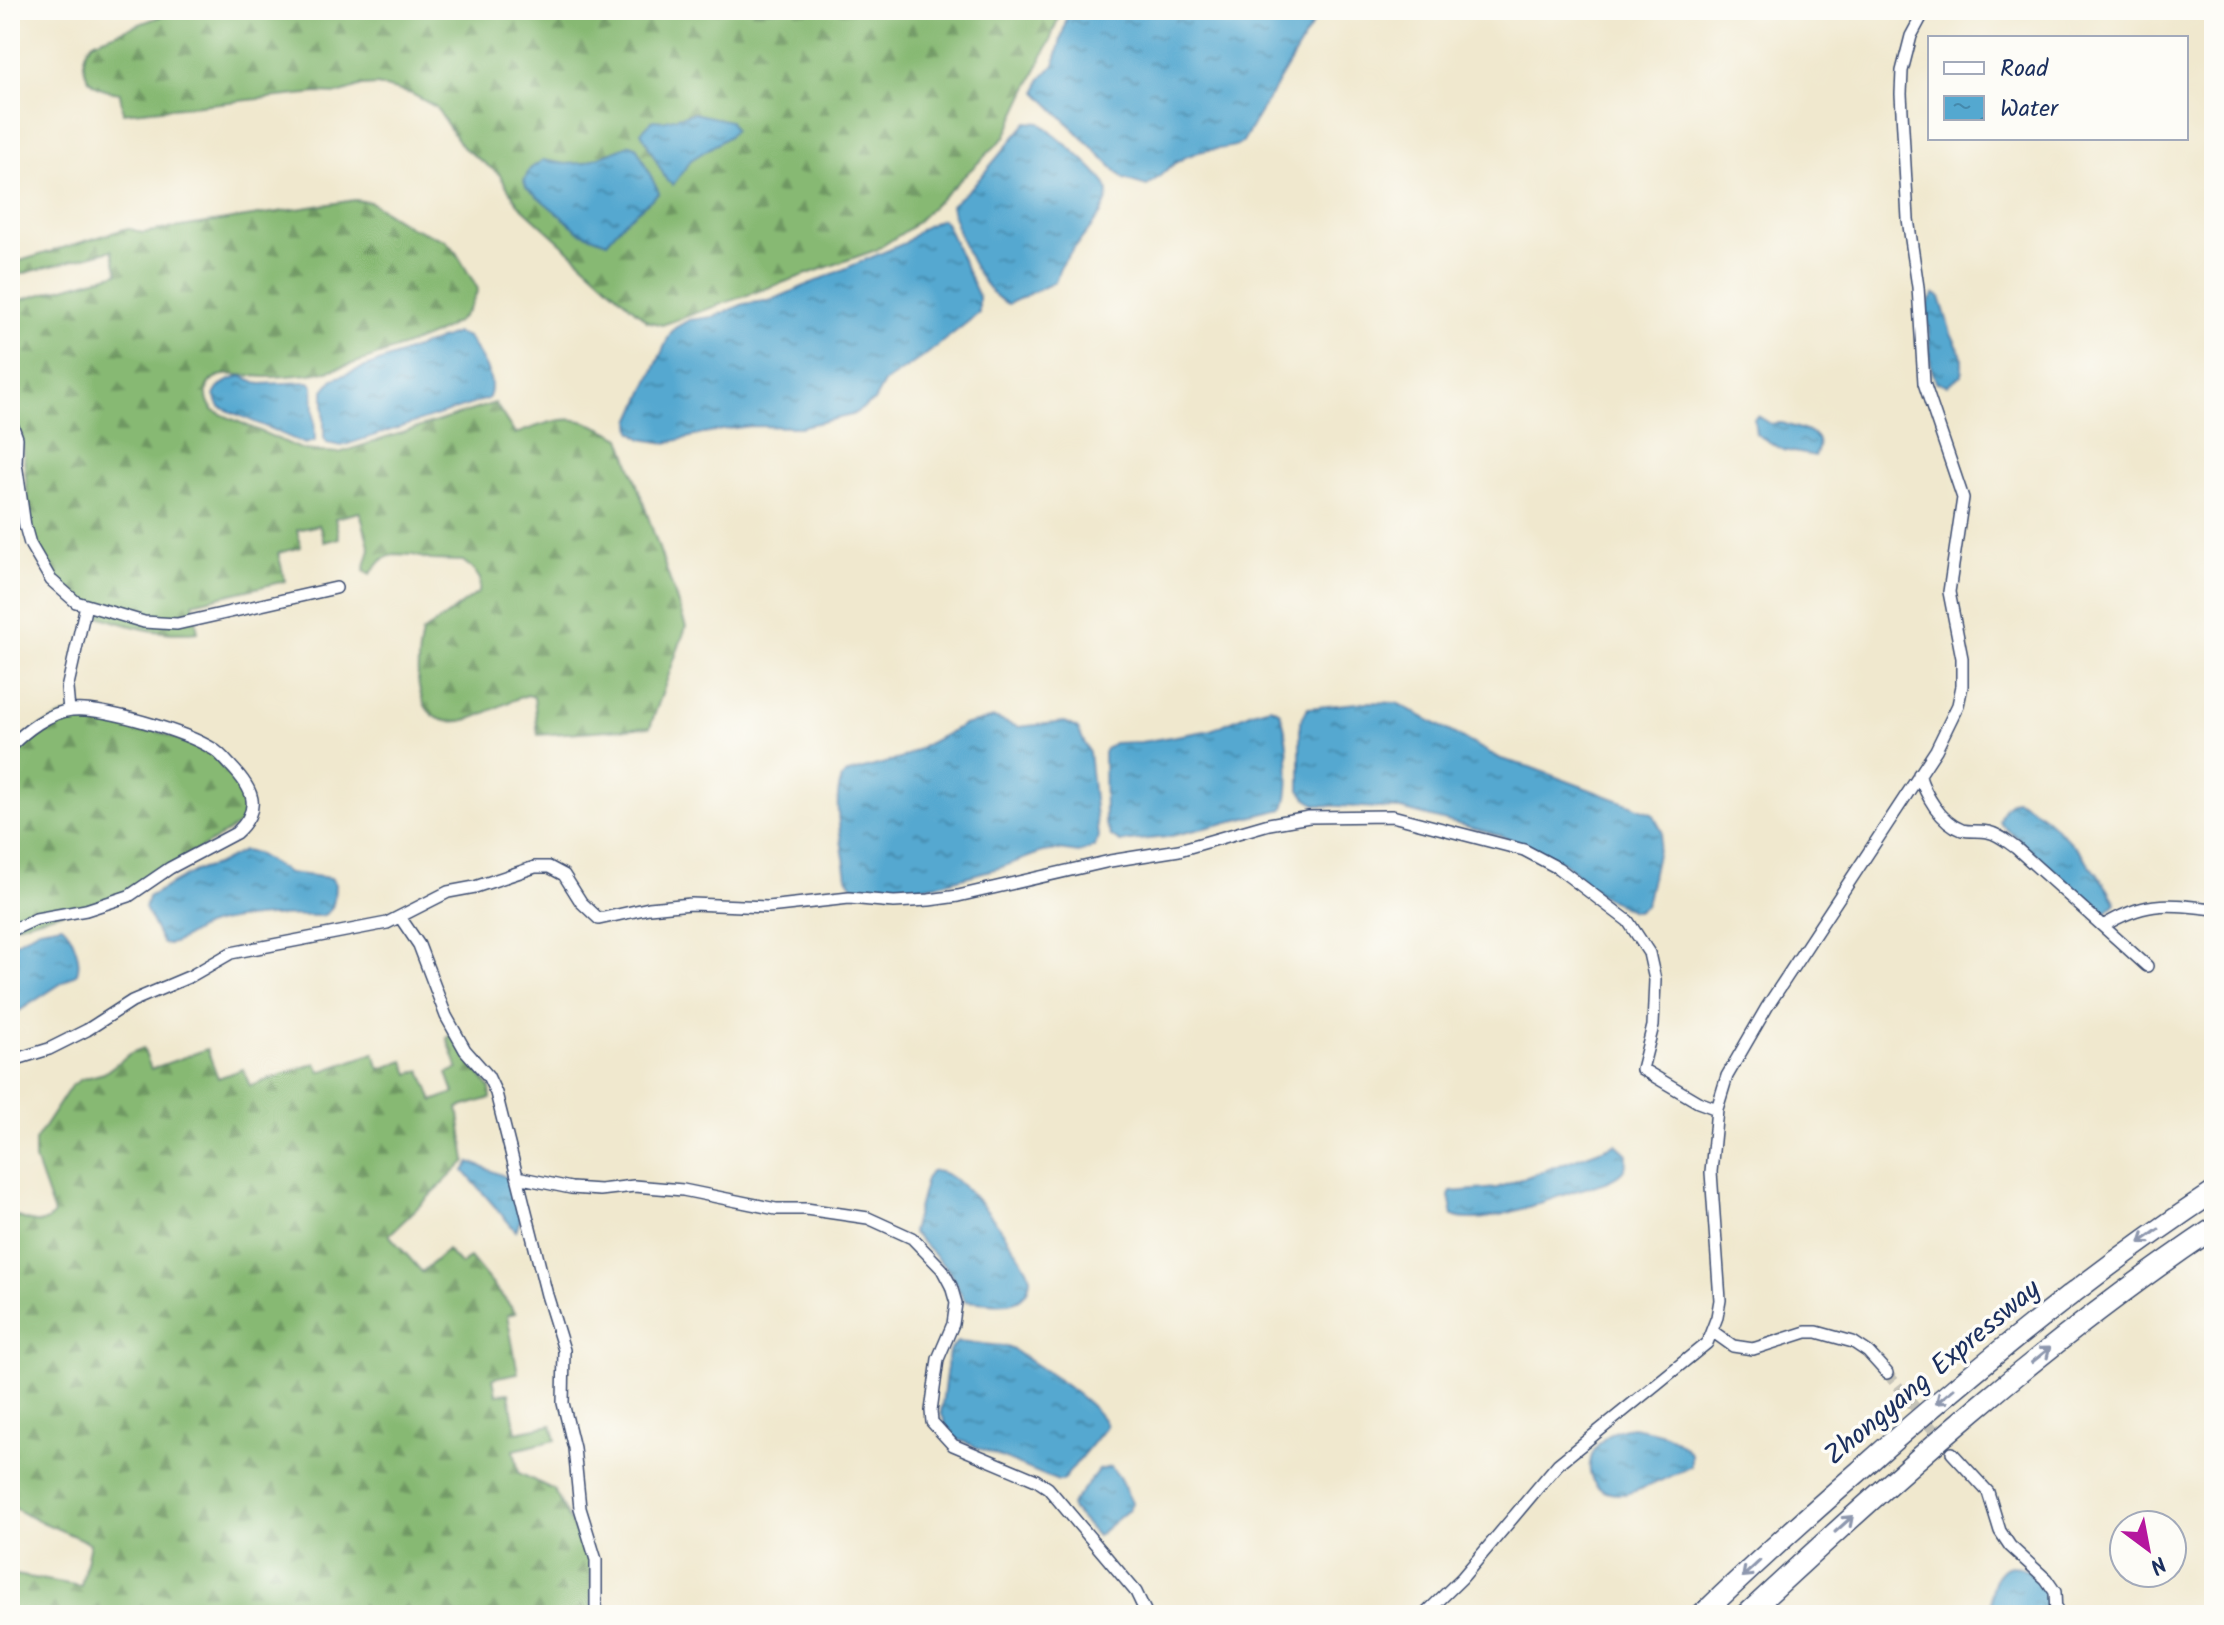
<svg xmlns="http://www.w3.org/2000/svg" width="2224" height="1625" viewBox="0 0 2224 1625" font-family="Kalam,sans-serif">
	<defs>
		<pattern id="forest-firs" width="22" height="20" patternUnits="userSpaceOnUse" patternTransform="scale(2)"><rect width="22" height="20" fill="#87b973"/><path d="M5 1l3.5 6h-7zM16 11l3.5 6h-7z" fill="#6e9762"/></pattern>
		<pattern id="water-ripples" width="26" height="14" patternUnits="userSpaceOnUse" patternTransform="scale(2)"><rect width="26" height="14" fill="#54a8d0"/><path d="M2 4q2-2 4 0t4 0M15 11q2-2 4 0t4 0" fill="none" stroke="#4589ac"/></pattern>
	</defs>
	<rect width="100%" height="100%" fill="#fdfcf7"/>
	<filter id="ink" filterUnits="userSpaceOnUse"><feTurbulence type="fractalNoise" baseFrequency=".0125" numOctaves="2"/><feDisplacementMap in="SourceGraphic" scale="16" xChannelSelector="R" yChannelSelector="G"/><feConvolveMatrix kernelMatrix="1 2 1 2 8 2 1 2 1" color-interpolation-filters="sRGB"/></filter>
	<filter id="wash" filterUnits="userSpaceOnUse"><feTurbulence type="fractalNoise" baseFrequency=".006" numOctaves="4" result="noise"/><feDisplacementMap in="SourceGraphic" scale="32" xChannelSelector="R" yChannelSelector="G"/><feGaussianBlur stdDeviation="1.8" result="paint"/><feColorMatrix in="noise" values="0 0 0 0 0 0 0 0 0 0 0 0 0 0 0 0 0 1.4 0 .05"/><feComposite in="paint" operator="in"/></filter>
	<g filter="url(#wash)">
		<rect width="100%" height="100%" fill="#f0e8ce"/>
		<path fill="url(#forest-firs)" stroke="#517468" stroke-width="2" d="M177 10H1061L1050 41 1005 137 910 228 876 250 662 325 647 321 518 204 499 174 461 146 436 107 412 94 377 85 362 86 338 94 317 93 123 113 120 93C114 92 106 91 100 88 82 80 79 55 92 42Z
			M355 200 370 202 410 227 445 240 454 249 478 289C474 301 469 311 459 320 440 336 336 372 310 374 296 375 282 377 268 377 253 377 232 372 219 376 202 382 205 401 214 411L303 450 339 453 495 403 515 434C566 416 572 412 621 438L686 627 650 727 538 735 534 697 528 695C508 700 490 713 470 719 412 735 414 671 422 633L479 592 480 579 473 569 463 561 431 560 413 555 394 554 383 559 370 574 364 570 370 549 360 512 335 518 339 538 324 542 319 525 297 530 301 547 278 553 285 581 193 603 198 632C159 636 129 626 92 614V603L76 596 54 576 36 546 30 522 22 437 10 408V303L118 273 112 250 10 277V264L128 228 142 233Z
			M69 713 143 726 210 751 243 783 249 800 243 822 128 893 10 927V753L39 727Z
			M451 1035 490 1088 491 1098 458 1108 466 1161 389 1235 422 1272 447 1250 461 1265 470 1257 516 1313 507 1315 518 1373 493 1378 496 1394 509 1393 516 1432 552 1425 556 1440 514 1450 519 1473 554 1490 590 1562 592 1615H10V1574L81 1586 90 1543 26 1515 10 1505V1214C26 1219 42 1230 54 1214L35 1160V1141L71 1086 82 1079 104 1073 131 1053 143 1048 151 1069 207 1049 218 1078 243 1069 250 1086 316 1063 320 1072 374 1053 380 1069 404 1061 409 1074 421 1070 433 1101 454 1093 447 1073 458 1069 447 1038Z"/>
		<path fill="url(#water-ripples)" stroke="#386c97" stroke-width="2" d="M1069 10H1312L1315 20 1242 143C1228 151 1211 147 1196 153 1171 161 1166 173 1147 186L1124 179 1037 92 1040 80 1054 65Z
			M693 113 730 121 734 130 729 136 691 160 673 185 667 181 641 132 653 120 663 121Z
			M1027 122 1040 123C1055 136 1100 170 1107 187 1115 208 1072 246 1062 265 1058 270 1058 276 1055 282L1008 304C980 292 956 233 951 205L974 185Z
			M631 144 636 146 659 193 624 222 607 242 580 232 526 187 524 181 530 169 543 160 565 164 584 163Z
			M941 219 945 222 979 297V313L927 354 884 383 874 401 852 415 799 427 750 426 715 431 666 443 642 439 632 431 631 421 670 334 675 328 689 320 713 317 744 304 772 300 905 243 921 229Z
			M1934 294 1940 297 1951 333 1962 356V375L1947 385 1936 382 1931 367 1927 305Z
			M456 333 468 337C478 355 499 379 488 399L342 446 327 443 324 438V390L333 379Z
			M241 376 260 384 309 382 313 386 315 441 305 444 220 407 214 396C219 383 228 381 241 376Z
			M1758 416 1771 424C1783 421 1786 425 1797 428 1812 433 1825 436 1815 456L1783 450 1756 434 1754 419Z
			M1367 702 1397 703 1501 759 1530 767 1652 813 1662 831 1646 905 1637 911H1632L1597 893 1565 863 1499 835 1401 809 1317 805 1308 800 1300 790V722L1308 708Z
			M1270 707 1279 711C1288 727 1293 794 1283 809L1167 837 1120 842 1111 836 1105 822 1104 753 1106 749 1114 743 1141 742 1211 730 1252 712Z
			M994 718 1018 727 1065 722 1078 729 1089 752 1098 837 1094 847 1079 853 1058 850 1042 852 1002 867 943 883 890 892 853 886 847 877C844 852 829 794 845 774L900 759 963 725Z
			M2016 800C2051 813 2098 870 2116 903L2103 915 2002 825 1999 821C2002 811 2005 803 2016 800Z
			M243 851 255 853 288 873 331 878 335 884C334 898 336 911 321 916 283 915 245 915 208 925 194 929 177 947 163 944L145 908 148 897 195 871 216 865Z
			M62 925C73 934 82 960 77 973L10 1017V946L39 929Z
			M1616 1144 1627 1154C1627 1160 1627 1167 1622 1172 1610 1184 1585 1187 1569 1193 1541 1202 1480 1228 1453 1216L1449 1196 1451 1192 1497 1188Z
			M470 1162 511 1179 521 1218 516 1231 464 1171Z
			M932 1171C963 1169 1017 1248 1030 1275 1030 1314 992 1302 965 1301L949 1271 912 1232 926 1179Z
			M957 1342 1004 1346 1013 1350C1034 1364 1100 1404 1106 1426L1062 1481H1058L950 1436 941 1412 949 1351Z
			M1632 1427C1656 1431 1674 1434 1691 1454V1466C1679 1473 1635 1493 1623 1494 1573 1497 1582 1432 1632 1427Z
			M1111 1467 1119 1477 1132 1503 1128 1510 1097 1536 1073 1510 1071 1505 1099 1470Z
			M2009 1565C2024 1565 2046 1580 2050 1595 2051 1601 2051 1609 2051 1615H1994C1989 1595 1989 1577 2009 1565Z"/>
	</g>
	<g filter="url(#ink)">
		<g fill="none" stroke-linecap="round" stroke-linejoin="round">
			<path stroke="#c5c3b8" stroke-width="11" stroke-dasharray="11 5.5" stroke-linecap="butt" d="M1887 1373 1952 1453"/>
			<defs>
				<path id="street" d="M10 419 17 438 16 463 25 526 30 544 51 580 76 602 144 622 177 624 336 588
					M69 710 67 689 86 605
					M10 747C25 731 50 712 72 710 104 707 186 732 213 749 220 753 225 760 231 766 253 789 263 808 236 833L170 868 129 896 86 910 36 919 10 931
					M1919 774C1925 794 1940 822 1962 830 1970 832 1980 830 1988 832 1999 834 2007 842 2016 848L2147 966
					M400 917 419 945 446 1016 465 1050 488 1076 496 1093 547 1295 564 1350 563 1403 574 1448 580 1508 596 1560V1615
					M2103 926C2146 900 2166 904 2214 909
					M10 1061 49 1049 87 1030 132 1001 191 976 231 953 387 923 448 892 475 887 535 867H549L564 875 581 902 599 919 649 908 691 904 768 907 849 898 894 902 929 900 958 896 1110 861 1179 850 1269 824 1309 817 1392 816 1524 850 1558 868 1628 921 1649 953 1655 980 1653 1026 1642 1069 1698 1102 1717 1109
					M517 1177 571 1188 600 1190 634 1186 683 1190 776 1209H806L868 1218 912 1238 942 1269 951 1286 956 1303 953 1324 938 1359 931 1411 932 1422 953 1445 1036 1480 1048 1488 1136 1592 1147 1615
					M1712 1331 1733 1346 1753 1349 1806 1332H1817L1853 1342 1868 1352 1887 1373
					M1952 1453 1988 1492 2000 1531 2010 1546 2046 1579 2055 1592 2056 1615
					M1424 1615 1462 1578 1558 1464 1707 1343 1717 1317 1720 1300 1711 1172 1717 1109 1727 1076 1767 1007 1936 750 1958 705 1962 686V658L1949 592 1963 498 1924 383 1918 287 1908 219 1901 94 1902 71 1911 36 1925 10"/>
				<path id="highway" d="M1702 1615C1754 1564 1809 1515 1864 1467 1975 1368 2090 1274 2214 1192
					M1746 1615C1894 1477 2045 1341 2214 1228"/>
			</defs>
			<use href="#street" stroke="#3b4b6f" stroke-width="14"/>
			<use href="#highway" stroke="#3b4b6f" stroke-width="23"/>
			<use href="#street" stroke="#fff" stroke-width="11"/>
			<use href="#highway" stroke="#fff" stroke-width="20"/>
		</g>
		<defs><path id="oneway-shaft" d="M-6 0H5M1.5-3L5.5 0L1.5 3" fill="none" stroke-width="1.6" stroke-linecap="round" stroke-linejoin="round" transform="scale(2)"/></defs>
		<g stroke="#8d97ae">
			<use href="#oneway-shaft" transform="translate(2149 1236) rotate(145)"/>
			<use href="#oneway-shaft" transform="translate(2041 1355) rotate(-39)"/>
			<use href="#oneway-shaft" transform="translate(1945 1396) rotate(140)"/>
			<use href="#oneway-shaft" transform="translate(1844 1524) rotate(-42)"/>
			<use href="#oneway-shaft" transform="translate(1751 1569) rotate(137)"/>
		</g>
	</g>
	<g text-anchor="middle" dominant-baseline="central" stroke-width="7" stroke-linejoin="round" paint-order="stroke">
		<g font-size="28" fill="#1b2f5e" stroke="#fdfcf7">
			<text transform="translate(1933 1373) rotate(-40)">Zhongyang Expressway</text>
		</g>
	</g>
	<rect width="2224" height="1625" fill="none" stroke="#fdfcf7" stroke-width="40"/>
	<rect x="1928" y="36" width="260" height="104" fill="#fdfcf7" stroke="#a3aaba" stroke-width="2"/>
	<rect x="1944" y="62" width="40" height="12" fill="#ffffff" stroke="#a3aaba" stroke-width="2"/>
	<text x="2000" y="76" font-size="24" fill="#1b2f5e">Road</text>
	<rect x="1944" y="96" width="40" height="24" fill="url(#water-ripples)" stroke="#a3aaba" stroke-width="2"/>
	<text x="2000" y="116" font-size="24" fill="#1b2f5e">Water</text>
	<g transform="translate(2148 1549) rotate(148)"><circle r="38" fill="#fdfcf7" stroke="#a3aaba" stroke-width="2"/>
	<path d="M0-6L14 30L0 20L-14 30Z" fill="#b5179e"/>
	<text y="-12" font-size="22" font-weight="bold" text-anchor="middle" fill="#1b2f5e">N</text>
	</g>
</svg>
